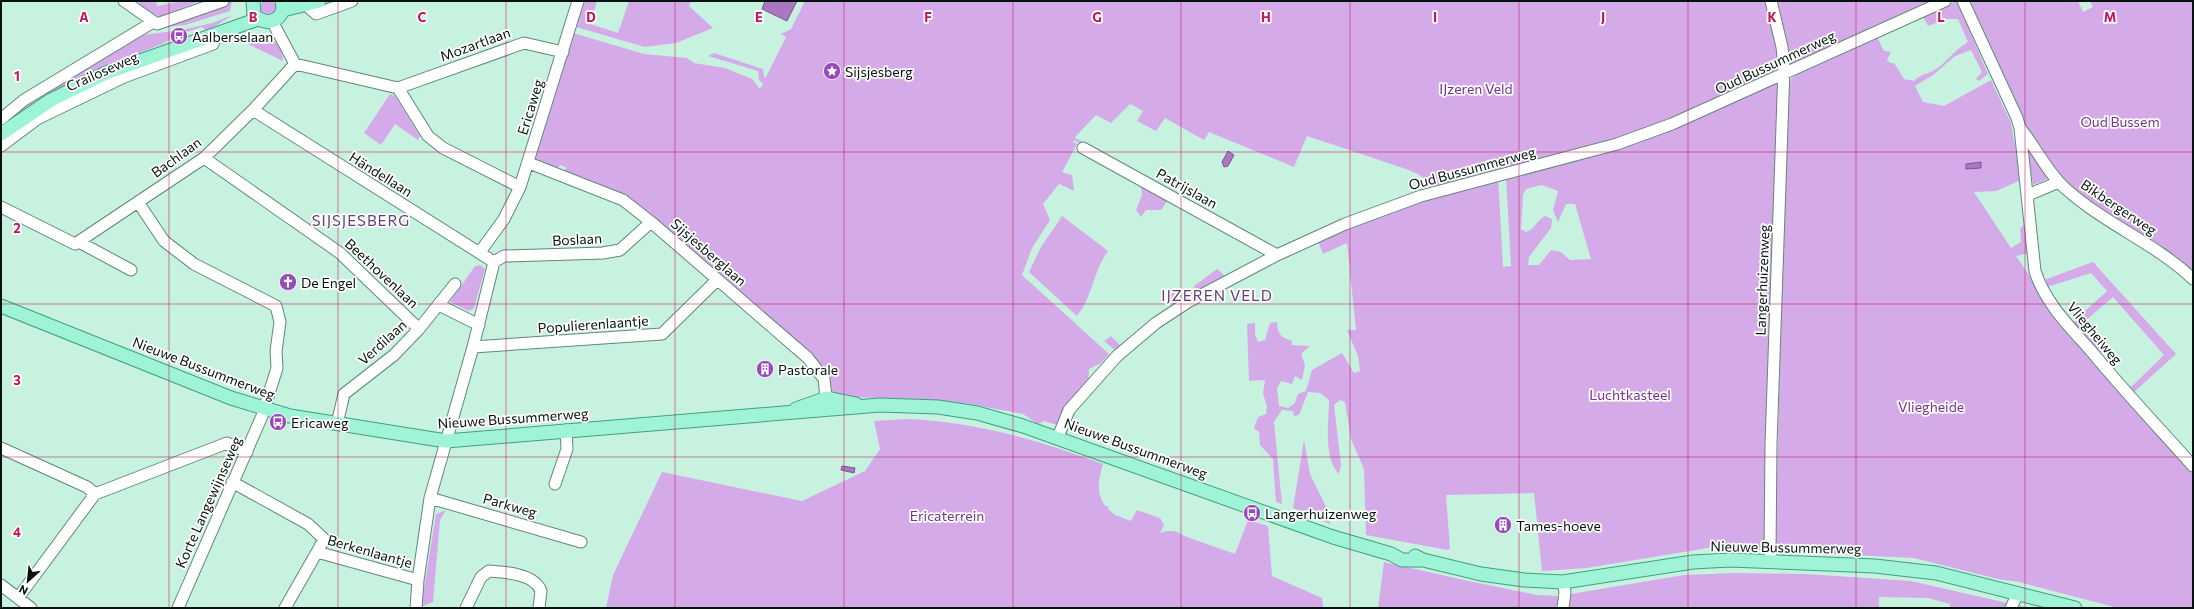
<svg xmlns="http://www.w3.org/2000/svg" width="2194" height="609" viewBox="0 0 2194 609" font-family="Commissioner,sans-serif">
	<rect width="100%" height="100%" fill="#c8f2e0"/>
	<path fill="#d5aae9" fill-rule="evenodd" d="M260 8a8 8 0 1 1 16 0a8 8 0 1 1-16 0Z
		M139 1H155L158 6C173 2 182 1 200 1L159 17 140 5Z
		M228 1H232L230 11 185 25 146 29Z
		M583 1H597L590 24 618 33 629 1H691L689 6 713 28 676 43 645 47 576 27Z
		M805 1H1769L1781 70 1753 86 1616 142 1437 188 1418 174 1406 169 1307 136 1294 167 1209 132 1204 140 1165 118 1156 131 1137 121 1143 111 1130 104 1111 123 1096 115 1076 136 1075 138 1083 142 1082 144 1074 140 1073 142 1077 144 1062 172 1072 175 1074 191 1059 184 1043 204 1050 220 1032 248 1022 275 1109 354 1101 363 1089 369 1088 383 1057 425 1044 421 1038 424 1023 414 969 404 917 399 844 397 831 393V384L817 363 623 198 561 172 567 168 561 165 554 170 531 160 573 33 644 54 687 58 694 63 725 68 752 79 760 89 763 84 759 80 758 71 708 56 714 53 763 69 764 77H766L786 37 781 34 791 29Z
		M1772 1H1949L1791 66 1788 61Z
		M1957 1 1988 74 1979 81 1976 79 1982 72 1971 50 1955 56 1933 75 1915 86 1923 102 1944 106 1991 80 2011 123 2021 180 1996 191 1974 192 2011 248 2021 242 2020 229 2025 223 2029 253 2016 256 2040 291 2193 470V608H2118L2019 582 1998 579 1914 558 1775 551 1787 90 1791 79 1797 73 1866 42H1871L1877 37 1884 51 1891 52 1887 60 1890 63H1894L1904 79 1914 81C1920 74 1929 74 1936 69 1949 60 1953 51 1968 42L1958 19H1946L1928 26 1922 15Z
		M1969 1H2078L2083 12 2093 7 2090 1H2193V273L2105 214 2060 178 2032 135 2023 125 2024 122 1990 55Z
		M233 15 207 31 202 27 178 35 162 44 96 70 1 125V122L23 104 142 35 182 30 212 23Z
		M262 38C276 38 282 46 283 61L246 43Z
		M1775 82 1779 84 1766 550 1708 548 1587 568 1542 571 1534 493 1446 495 1450 549 1448 550 1366 535 1364 469 1351 439 1345 402 1340 400 1334 405 1341 465 1339 474C1323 459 1329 421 1329 400L1320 393 1308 392 1299 415 1294 416 1293 411 1282 410 1274 422 1282 504 1276 502 1273 459 1260 445 1259 432 1254 428 1258 417 1266 414 1267 407 1263 393 1265 380 1249 381 1247 324 1255 323V334L1258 342 1265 340 1270 323 1277 322C1278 334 1280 337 1292 341V345L1310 346 1301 354 1305 365 1302 380 1295 376 1292 384 1281 381 1277 388 1279 406 1288 408 1295 403 1298 394 1306 391 1312 370 1342 353 1354 373 1360 371 1358 356 1347 330H1356L1347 243 1323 254 1318 241 1346 230 1345 222 1498 175 1503 267 1511 266 1506 178ZM1542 185 1558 191 1553 210 1558 222 1566 204H1575L1591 259 1570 260 1561 252 1551 250 1539 265H1528L1529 257 1551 228 1552 219 1545 216C1536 221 1535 229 1526 232L1521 229 1523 195 1526 189Z
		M390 94 395 96 420 136 418 140 395 124 381 145 364 133Z
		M2033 149 2052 177 2033 185 2027 151Z
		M1141 186 1171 196 1161 210H1146L1141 217 1136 210 1142 195Z
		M1062 216 1108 251C1093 271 1093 296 1077 316L1029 272 1041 247Z
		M2093 262 2176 354 2133 393 2130 388 2164 355 2113 297 2084 322 2105 349 2098 355 2071 324 2107 291 2091 273 2047 287 2044 280Z
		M480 265 485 269 474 308 469 311 450 302 475 266Z
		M1217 269 1226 277 1197 295 1194 286Z
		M1172 290 1181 302 1174 306 1168 295Z
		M1111 336 1121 346 1117 352 1104 341Z
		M907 419C976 422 1039 440 1103 464 1098 481 1096 491 1105 506H1108V509L1115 515 1131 521 1137 510 1160 518 1164 525 1160 533C1168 530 1177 530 1184 536L1235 554 1248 520 1268 526 1272 576 1322 598 1323 608H606L613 575 662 472 802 501 865 471 880 449 874 421Z
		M1304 440 1310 474 1328 511 1330 524 1293 508Z
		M446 510 440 520 433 602 421 607 436 514Z
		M1384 562 1464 580 1537 595 1559 596 1684 575 1735 573 1806 574 1911 581 2029 608H1950V604L1928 598 1879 597V608H1378Z"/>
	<path fill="#ab76c2" stroke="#79588c" d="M765 1H797L787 21 762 9Z
		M1228 151 1234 155 1228 166 1224 167 1222 162Z
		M1981 162V168L1966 169V164Z
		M842 466 855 468 854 473 841 470Z"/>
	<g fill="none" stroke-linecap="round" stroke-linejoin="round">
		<defs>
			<path id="minor" d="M124 1 157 24 223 1
				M306 1V5L316 14 352 1
				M1771 1 1782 47 1784 68 1771 444 1770 553 1772 560
				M1963 1 2017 118 2020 128C2035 146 2048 174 2066 189 2105 224 2155 243 2193 279
				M272 21 295 64 398 88 428 136 443 148 520 187
				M398 88 524 43 563 52
				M253 110 494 262
				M1 119 24 100 153 22
				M2020 128 2035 271C2045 303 2070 327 2092 352 2124 391 2159 428 2193 466
				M1 146 37 119 124 77 213 44 217 33
				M1083 148 1277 255
				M204 158 340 253 419 329
				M529 163 623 200 651 222 808 358 824 379 827 407
				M2028 195 2059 182
				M138 202 164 241 194 264 276 306 280 322 276 351 277 368 262 416 178 608
				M1 207 75 244 204 158 253 110 295 64
				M79 242 131 270
				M480 252 504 219 520 187 578 1
				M494 262 504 256 603 253 620 250 651 222
				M439 305 479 325
				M473 347 662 334 717 280
				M337 424 344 394 394 355 419 329 455 284
				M1058 437 1069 410 1117 356 1156 323 1188 302 1277 255 1345 224 1421 196 1617 144 1672 124 1945 1
				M1 448 87 487 95 494
				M232 482 308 524 324 539 317 552 418 580
				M555 484 567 449 566 430
				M430 498 581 542
				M1 585 31 608
				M18 598 95 494 227 443 247 452
				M285 608 317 552
				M416 608 418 580 430 498 473 347 494 262
				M466 608 481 577 489 571C505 572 535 574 541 591L539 608
				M1563 608 1565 592 1563 582
				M2011 608 2018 593"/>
			<path id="major" d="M253 1 254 15C266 28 287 20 282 1
				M283 10 319 1
				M1 134 51 100 106 73 258 19
				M1 306 231 398 290 416 446 441 880 405 938 407 977 413 1023 426 1333 537 1391 554 1402 560H1423
				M796 409 827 398 856 404
				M1415 556 1423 560 1481 574 1524 580 1563 582 1693 562 1730 560 1875 566 1936 573 2075 608"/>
		</defs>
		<use href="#minor" stroke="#618879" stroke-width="13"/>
		<use href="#major" stroke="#3fa07f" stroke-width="15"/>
		<use href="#minor" stroke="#fff" stroke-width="11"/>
		<use href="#major" stroke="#9ff4d7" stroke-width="13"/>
	</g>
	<path fill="none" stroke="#c2185b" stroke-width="1" stroke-opacity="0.55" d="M169 1V608M338 1V608M506 1V608M675 1V608M844 1V608M1013 1V608M1181 1V608M1350 1V608M1519 1V608M1688 1V608M1856 1V608M2025 1V608M1 152H2193M1 304H2193M1 457H2193"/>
	<defs>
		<symbol id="bus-disc" viewBox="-11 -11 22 22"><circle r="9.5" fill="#9848b8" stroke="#fff"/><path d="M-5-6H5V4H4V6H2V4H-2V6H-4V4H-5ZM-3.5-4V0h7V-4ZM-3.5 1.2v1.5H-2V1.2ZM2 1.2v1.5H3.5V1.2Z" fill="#fff"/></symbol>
		<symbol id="sight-disc" viewBox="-11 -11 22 22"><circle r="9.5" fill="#9848b8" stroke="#fff"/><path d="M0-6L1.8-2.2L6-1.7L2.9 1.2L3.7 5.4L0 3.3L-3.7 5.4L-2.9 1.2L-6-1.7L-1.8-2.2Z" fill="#fff"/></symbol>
		<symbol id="church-disc" viewBox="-11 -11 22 22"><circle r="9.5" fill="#9848b8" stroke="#fff"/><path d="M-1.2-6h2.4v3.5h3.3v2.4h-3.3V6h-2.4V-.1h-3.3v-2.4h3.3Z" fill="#fff"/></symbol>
		<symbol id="building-disc" viewBox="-11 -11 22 22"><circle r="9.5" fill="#9848b8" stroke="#fff"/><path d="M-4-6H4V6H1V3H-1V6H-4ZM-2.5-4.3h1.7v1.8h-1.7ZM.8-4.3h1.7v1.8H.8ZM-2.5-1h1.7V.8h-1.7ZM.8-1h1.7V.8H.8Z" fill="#fff"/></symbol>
	</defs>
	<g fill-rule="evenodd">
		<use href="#bus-disc" x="169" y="26" width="20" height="20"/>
		<use href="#sight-disc" x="822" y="61" width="20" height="20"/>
		<use href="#church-disc" x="278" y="272" width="20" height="20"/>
		<use href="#building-disc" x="755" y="359" width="20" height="20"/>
		<use href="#bus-disc" x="268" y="412" width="20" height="20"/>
		<use href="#bus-disc" x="1242" y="503" width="20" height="20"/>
		<use href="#building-disc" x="1493" y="515" width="20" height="20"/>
	</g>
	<g text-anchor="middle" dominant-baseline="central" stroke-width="3.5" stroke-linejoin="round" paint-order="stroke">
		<g font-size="14" fill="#04130d" stroke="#fff" text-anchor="start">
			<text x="192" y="36">Aalberselaan</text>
			<text x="845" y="71">Sijsjesberg</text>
			<text x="301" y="282">De Engel</text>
			<text x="778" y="369">Pastorale</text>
			<text x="291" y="422">Ericaweg</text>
			<text x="1265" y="513">Langerhuizenweg</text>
			<text x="1516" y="525">Tames-hoeve</text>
		</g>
		<g font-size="14" fill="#04130d" stroke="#fff">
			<text transform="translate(475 44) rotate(-20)">Mozartlaan</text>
			<text transform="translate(1775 62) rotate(-25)">Oud Bussummerweg</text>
			<text transform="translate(102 71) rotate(-24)">Crailoseweg</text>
			<text transform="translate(530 107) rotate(-73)">Ericaweg</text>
			<text transform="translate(176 157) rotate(-36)">Bachlaan</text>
			<text transform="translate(1472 168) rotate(-15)">Oud Bussummerweg</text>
			<text transform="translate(381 174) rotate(32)">Händellaan</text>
			<text transform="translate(1187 188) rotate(29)">Patrijslaan</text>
			<text transform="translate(2119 207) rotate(34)">Bikbergerweg</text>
			<text transform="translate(577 239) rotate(-3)">Boslaan</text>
			<text transform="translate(709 252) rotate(41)">Sijsjesberglaan</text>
			<text transform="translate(382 273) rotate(43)">Beethovenlaan</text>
			<text transform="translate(1762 280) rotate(-88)">Langerhuizenweg</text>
			<text transform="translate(593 324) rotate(-4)">Populierenlaantje</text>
			<text transform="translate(2095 333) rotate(50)">Vliegheiweg</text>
			<text transform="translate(382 342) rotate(-42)">Verdilaan</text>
			<text transform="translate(204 368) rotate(21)">Nieuwe Bussummerweg</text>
			<text transform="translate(513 418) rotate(-4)">Nieuwe Bussummerweg</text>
			<text transform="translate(1136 448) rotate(20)">Nieuwe Bussummerweg</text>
			<text transform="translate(208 502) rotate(-66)">Korte Langewijnseweg</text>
			<text transform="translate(510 505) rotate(16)">Parkweg</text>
			<text transform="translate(1786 547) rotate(1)">Nieuwe Bussummerweg</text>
			<text transform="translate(370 551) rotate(16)">Berkenlaantje</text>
		</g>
		<g font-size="14" fill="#753490" stroke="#fff">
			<text x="1476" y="88">IJzeren Veld</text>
			<text x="2120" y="121">Oud Bussem</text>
			<text x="1630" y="394">Luchtkasteel</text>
			<text x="1931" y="406">Vliegheide</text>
			<text x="947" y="515">Ericaterrein</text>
		</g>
		<g font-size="15" letter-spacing="1" fill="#653e76" stroke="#fff">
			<text x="361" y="220">SIJSJESBERG</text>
			<text x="1217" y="295">IJZEREN VELD</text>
		</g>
	</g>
	<g font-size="13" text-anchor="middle" font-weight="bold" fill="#c2185b" stroke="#fff" stroke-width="3.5" stroke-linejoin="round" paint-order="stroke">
		<text x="84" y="22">A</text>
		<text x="253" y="22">B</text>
		<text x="422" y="22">C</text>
		<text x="591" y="22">D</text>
		<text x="759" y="22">E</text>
		<text x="928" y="22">F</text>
		<text x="1097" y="22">G</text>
		<text x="1266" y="22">H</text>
		<text x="1435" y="22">I</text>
		<text x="1603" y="22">J</text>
		<text x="1772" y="22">K</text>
		<text x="1941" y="22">L</text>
		<text x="2110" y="22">M</text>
		<text x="17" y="81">1</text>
		<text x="17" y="233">2</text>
		<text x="17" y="385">3</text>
		<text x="17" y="537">4</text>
	</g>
	<rect width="2194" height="609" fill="none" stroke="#04130d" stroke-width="4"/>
	<g transform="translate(28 581) rotate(207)" stroke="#ffffff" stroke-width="3" paint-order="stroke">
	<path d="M0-3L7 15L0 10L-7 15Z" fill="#04130d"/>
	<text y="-6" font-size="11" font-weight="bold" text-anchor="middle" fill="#04130d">N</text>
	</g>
</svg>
